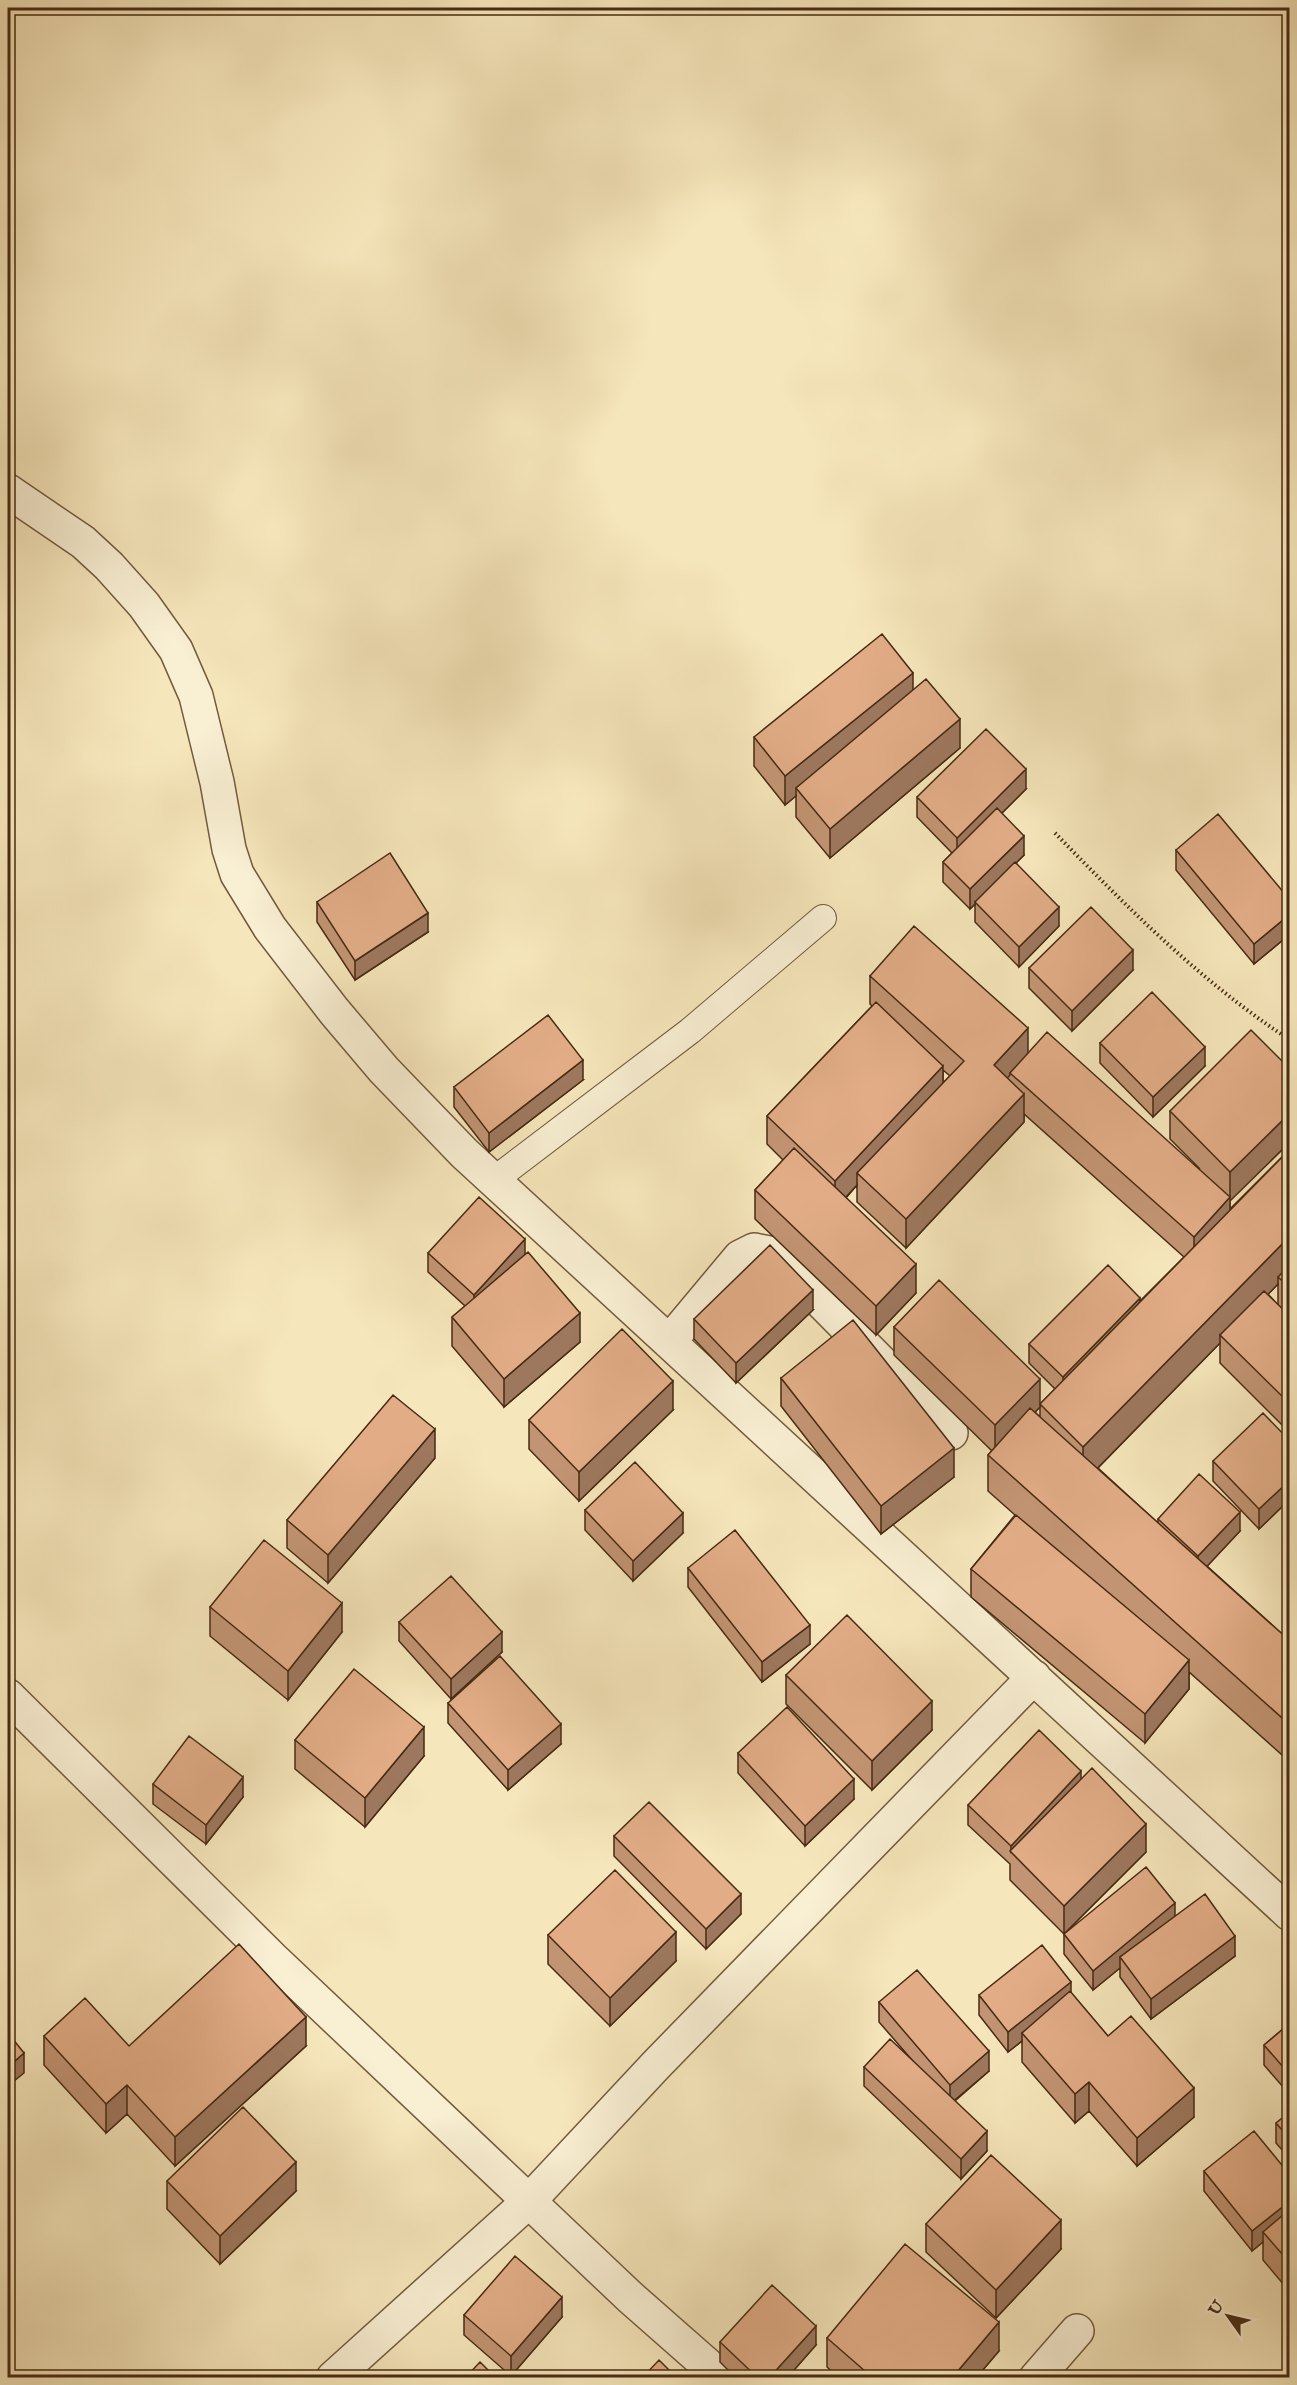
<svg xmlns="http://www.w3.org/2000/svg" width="1297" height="2385" viewBox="0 0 1297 2385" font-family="'IM FELL English',serif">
	<rect width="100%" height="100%" fill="#f6e6bb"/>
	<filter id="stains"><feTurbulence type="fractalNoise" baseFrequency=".00333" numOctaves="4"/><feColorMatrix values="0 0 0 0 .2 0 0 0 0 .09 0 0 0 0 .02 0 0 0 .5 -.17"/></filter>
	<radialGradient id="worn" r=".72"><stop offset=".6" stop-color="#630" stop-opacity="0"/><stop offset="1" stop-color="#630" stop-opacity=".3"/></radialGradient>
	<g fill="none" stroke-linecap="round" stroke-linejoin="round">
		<defs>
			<path id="lane" d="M494 1180 690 1031 823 918"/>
			<path id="street" d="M8 491 83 542 109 566 144 605 176 650 196 696 217 782 229 849 237 874 270 928 334 1011 384 1070 464 1153 1290 1914
				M669 1342 740 1257 754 1250 774 1254 951 1433
				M8 1696 272 1958 630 2297 722 2378
				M333 2378 529 2201 657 2064 1034 1677
				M1036 2378 1077 2331"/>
		</defs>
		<use href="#lane" stroke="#735a3d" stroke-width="28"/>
		<use href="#street" stroke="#735a3d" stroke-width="36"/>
		<path stroke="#472b13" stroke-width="4" stroke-dasharray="1.5 3" stroke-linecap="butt" d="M1055 833C1129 909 1200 981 1290 1040"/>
		<use href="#lane" stroke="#f9efd3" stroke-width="26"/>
		<use href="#street" stroke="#f9efd3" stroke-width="33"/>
	</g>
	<path fill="#c29473" stroke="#472b13" stroke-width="1.5" fill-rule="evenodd" d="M913 690 960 748 830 858 796 817V796L785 805 754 766V737Z
		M1026 789 1002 813 1024 855 1016 863 1059 926 1019 967 975 922V904L970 909 943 882V862L952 853 917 817V797Z
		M1176 850 1290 900V934L1254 964 1176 870Z
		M317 902 428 932 355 980 317 922Z
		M1029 968 1133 970 1072 1031 1029 988Z
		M870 976 1028 1054 1200 1169 1170 1139V1111L1290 1069V1142L1230 1200V1209L1290 1149V1433L1220 1363V1343L1098 1468 1158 1523V1519L1240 1531 1207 1566 1290 1641V1762L1189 1672V1689L1145 1743 971 1597V1569L1015 1515 988 1491V1455L992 1451 894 1355V1327L1040 1407 1035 1412 1040 1417V1404L1055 1389 1029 1363V1344L1140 1301 1184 1257 1024 1114V1122L906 1248 857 1202V1185L846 1198 916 1293 876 1335 755 1219V1190L783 1160 767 1144V1116L872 1006 870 1004ZM943 1070 950 1076 943 1083ZM1278 1284V1305L1268 1294Z
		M1100 1043 1205 1066 1153 1117 1100 1063Z
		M583 1080 489 1152 454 1107V1087Z
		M428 1253 525 1255 580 1342 504 1407 452 1346V1317L465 1306 428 1272Z
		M813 1310 736 1383 694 1339V1319Z
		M781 1378 954 1477 881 1534 781 1406Z
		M673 1410 579 1501 529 1449V1420Z
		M1290 1441V1499L1259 1529 1213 1481V1461Z
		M435 1458 328 1583 287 1548V1520Z
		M585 1510 683 1533 633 1581 585 1530Z
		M688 1568 810 1644 762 1682 688 1587Z
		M210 1607 342 1632 288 1700 210 1636Z
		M399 1622 502 1652 451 1699 399 1641Z
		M786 1675 932 1730 872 1790 786 1704Z
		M448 1703 561 1744 508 1790 448 1723Z
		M295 1740 424 1756 365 1827 295 1769Z
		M738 1753 854 1799 805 1846 738 1773Z
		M1081 1779 1146 1852 1068 1930 1175 1916 1235 1956 1151 2019 1120 1977V1968L1093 1990 1064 1954V1934L1010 1880V1864L968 1825V1805Z
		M153 1784 243 1797 206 1844 153 1804Z
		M614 1836 741 1914 706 1949 614 1856Z
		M548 1935 676 1961 610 2026 548 1964Z
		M1071 1993 1108 2036 1194 2117 1137 2166 1089 2111 1075 2123 1022 2062V2041L1008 2052 979 2015V1995Z
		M879 2002 989 2071 955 2101 987 2151 961 2179 864 2086V2067L912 2060 879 2022Z
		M1290 2023V2095L1264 2065V2045Z
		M44 2036 129 2046H306L175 2166 127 2114 106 2133 44 2065Z
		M1290 2112V2159L1276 2143V2123Z
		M1204 2171 1290 2175V2292L1263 2260V2242L1252 2251 1204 2191Z
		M167 2181 296 2191 220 2264 167 2209Z
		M926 2224 1061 2249 996 2318 926 2252Z
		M464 2315 562 2317 511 2376 464 2335Z
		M827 2338 999 2351 976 2378H839L827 2367Z
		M720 2342 816 2345 787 2378H736L720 2362Z"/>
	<path fill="#9e785e" stroke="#472b13" stroke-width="1.5" d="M913 673V701L796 788V796L785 805V776Z
		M960 719V748L830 858V829Z
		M1026 769V789L957 858V838Z
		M1024 836V855L976 903 975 902V904L970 909V889Z
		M1059 907V926L1019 967V947Z
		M428 913V932L355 980V961Z
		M1290 914V934L1254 964V944Z
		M1133 950V970L1072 1031V1011Z
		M1028 1028V1056L1010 1073V1075L994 1093V1065Z
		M1205 1047V1066L1153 1117V1097Z
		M583 1060V1080L489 1152V1133Z
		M943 1066V1094L857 1173V1185L835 1209V1181Z
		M1024 1094V1122L906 1248V1219Z
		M1290 1113V1142L1230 1201V1172Z
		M1230 1197V1226L1194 1266V1237Z
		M1290 1236V1272L1278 1277V1284L1225 1339 1220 1335V1343L1083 1483V1447Z
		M525 1239V1259L474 1315V1295Z
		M916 1264V1293L876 1335V1306Z
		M813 1290V1310L736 1383V1363Z
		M1140 1298V1318L1063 1397V1377Z
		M580 1313V1342L504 1407V1379Z
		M1040 1379V1407L995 1454V1425Z
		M673 1381V1410L579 1501V1472Z
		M435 1429V1458L328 1583V1555Z
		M954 1448V1477L881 1534V1506Z
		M1290 1480V1499L1259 1529V1509Z
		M1240 1512V1531L1198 1576V1556Z
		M683 1513V1533L633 1581V1561Z
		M342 1603V1632L288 1700V1671Z
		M810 1625V1644L762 1682V1662Z
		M502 1632V1652L451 1699V1679Z
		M1189 1660V1689L1145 1743V1714Z
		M932 1701V1730L872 1790V1761Z
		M561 1724V1744L508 1790V1770Z
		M424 1727V1756L365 1827V1798Z
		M1081 1771V1791L1011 1852V1846Z
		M243 1777V1797L206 1844V1825Z
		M854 1779V1799L805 1846V1826Z
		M1146 1824V1852L1064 1934V1906Z
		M741 1894V1914L706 1949V1929Z
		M1175 1903V1923L1120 1957V1968L1093 1990V1971Z
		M676 1932V1961L610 2026V1998Z
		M1235 1936V1956L1151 2019V1999Z
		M1071 1982V2002L1022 2033V2041L1008 2052V2032Z
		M306 2017V2046L175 2166V2137Z
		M989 2051V2071L950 2104V2085Z
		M24 2053V2073L8 2086V2067Z
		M1089 2082V2111L1075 2123V2094Z
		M127 2085V2114L106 2133V2104Z
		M1194 2088V2117L1137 2166V2138Z
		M987 2131V2151L961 2179V2159Z
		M296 2162V2191L220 2264V2236Z
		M1290 2201V2221L1263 2232V2242L1252 2251V2231Z
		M1061 2220V2249L996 2318V2290Z
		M562 2297V2317L511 2376V2356Z
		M999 2322V2351L976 2378H952Z
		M816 2326V2345L787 2378H769Z"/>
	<path fill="#e1ac86" stroke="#472b13" stroke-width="1.5" d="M882 634 913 673 785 776 754 737Z
		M926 679 960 719 830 829 796 788Z
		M986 729 1026 769 957 838 917 797Z
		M997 808 1024 836 970 889 943 862Z
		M1218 814 1290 900V914L1254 944 1176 850Z
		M390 853 428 913 355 961 317 902Z
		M1015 862 1059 907 1019 947 975 902Z
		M1091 907 1133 950 1072 1011 1029 968Z
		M914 926 1028 1028 994 1065 1024 1094 906 1219 857 1173 964 1061 870 976Z
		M1152 992 1205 1047 1153 1097 1100 1043Z
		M876 1002 943 1066 835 1181 767 1116Z
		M548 1015 583 1060 489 1133 454 1087Z
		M1251 1030 1290 1069V1113L1230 1172 1170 1111Z
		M1047 1032 1230 1197 1194 1237 1010 1073Z
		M794 1148 916 1264 876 1306 755 1190Z
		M1290 1149V1236L1083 1447 1040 1404Z
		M479 1197 525 1239 474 1295 428 1253Z
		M770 1245 813 1290 736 1363 694 1319Z
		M528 1252 580 1313 504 1379 452 1317Z
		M1108 1265 1140 1298 1063 1377 1029 1344Z
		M1290 1265V1288L1278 1277Z
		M939 1280 1040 1379 995 1425 894 1327Z
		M1264 1291 1290 1316V1404L1220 1335Z
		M853 1320 954 1448 881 1506 781 1378Z
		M622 1329 673 1381 579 1472 529 1420Z
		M393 1395 435 1429 328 1555 287 1520Z
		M1030 1408 1290 1641V1725L988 1455Z
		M1263 1413 1290 1441V1480L1259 1509 1213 1461Z
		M635 1462 683 1513 633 1561 585 1510Z
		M1199 1474 1240 1512 1198 1556 1158 1519Z
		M1016 1515 1189 1660 1145 1714 971 1569Z
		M735 1530 810 1625 762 1662 688 1568Z
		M264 1540 342 1603 288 1671 210 1607Z
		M451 1576 502 1632 451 1679 399 1622Z
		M847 1615 932 1701 872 1761 786 1675Z
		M500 1656 561 1724 508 1770 448 1703Z
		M354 1669 424 1727 365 1798 295 1740Z
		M787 1707 854 1779 805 1826 738 1753Z
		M1039 1730 1081 1771 1011 1846 968 1805Z
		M189 1736 243 1777 206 1825 153 1784Z
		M1092 1768 1146 1824 1064 1906 1010 1851Z
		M649 1802 741 1894 706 1929 614 1836Z
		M1146 1867 1175 1903 1093 1971 1064 1934Z
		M615 1870 676 1932 610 1998 548 1935Z
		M1205 1894 1235 1936 1151 1999 1120 1957Z
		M239 1944 306 2017 175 2137 127 2085 106 2104 44 2036 85 1998 129 2046Z
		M1042 1945 1071 1982 1008 2032 979 1995Z
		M917 1970 989 2051 950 2085 879 2002Z
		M1070 1991 1108 2036 1131 2016 1194 2088 1137 2138 1089 2082 1075 2094 1022 2033Z
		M1290 2023V2075L1264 2045Z
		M8 2033 24 2053 8 2067Z
		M890 2039 987 2131 961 2159 864 2067Z
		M243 2107 296 2162 220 2236 167 2181Z
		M1290 2112V2139L1276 2123Z
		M1254 2131 1290 2175V2201L1252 2231 1204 2171Z
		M991 2155 1061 2220 996 2290 926 2224Z
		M1290 2209V2263L1263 2232Z
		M905 2244 999 2322 952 2378H873L827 2338Z
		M515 2256 562 2297 511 2356 464 2315Z
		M772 2285 816 2326 769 2378H758L720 2342Z
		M659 2360 677 2378H642Z
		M480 2362 496 2378H465Z"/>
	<rect width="1297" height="2385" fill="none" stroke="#f6e6bb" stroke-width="30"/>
	<rect x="9" y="9" width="1279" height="2367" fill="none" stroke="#472b13" stroke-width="3"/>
	<rect x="15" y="15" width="1267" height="2355" fill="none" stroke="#472b13" stroke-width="1.5"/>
	<g transform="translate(1228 2316) rotate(304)" stroke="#f9efd3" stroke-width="4.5" paint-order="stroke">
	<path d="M0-4.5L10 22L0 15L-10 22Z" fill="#472b13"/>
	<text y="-9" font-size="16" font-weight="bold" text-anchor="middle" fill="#472b13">U</text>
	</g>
	<rect width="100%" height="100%" filter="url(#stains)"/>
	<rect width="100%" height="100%" fill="url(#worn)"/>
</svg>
